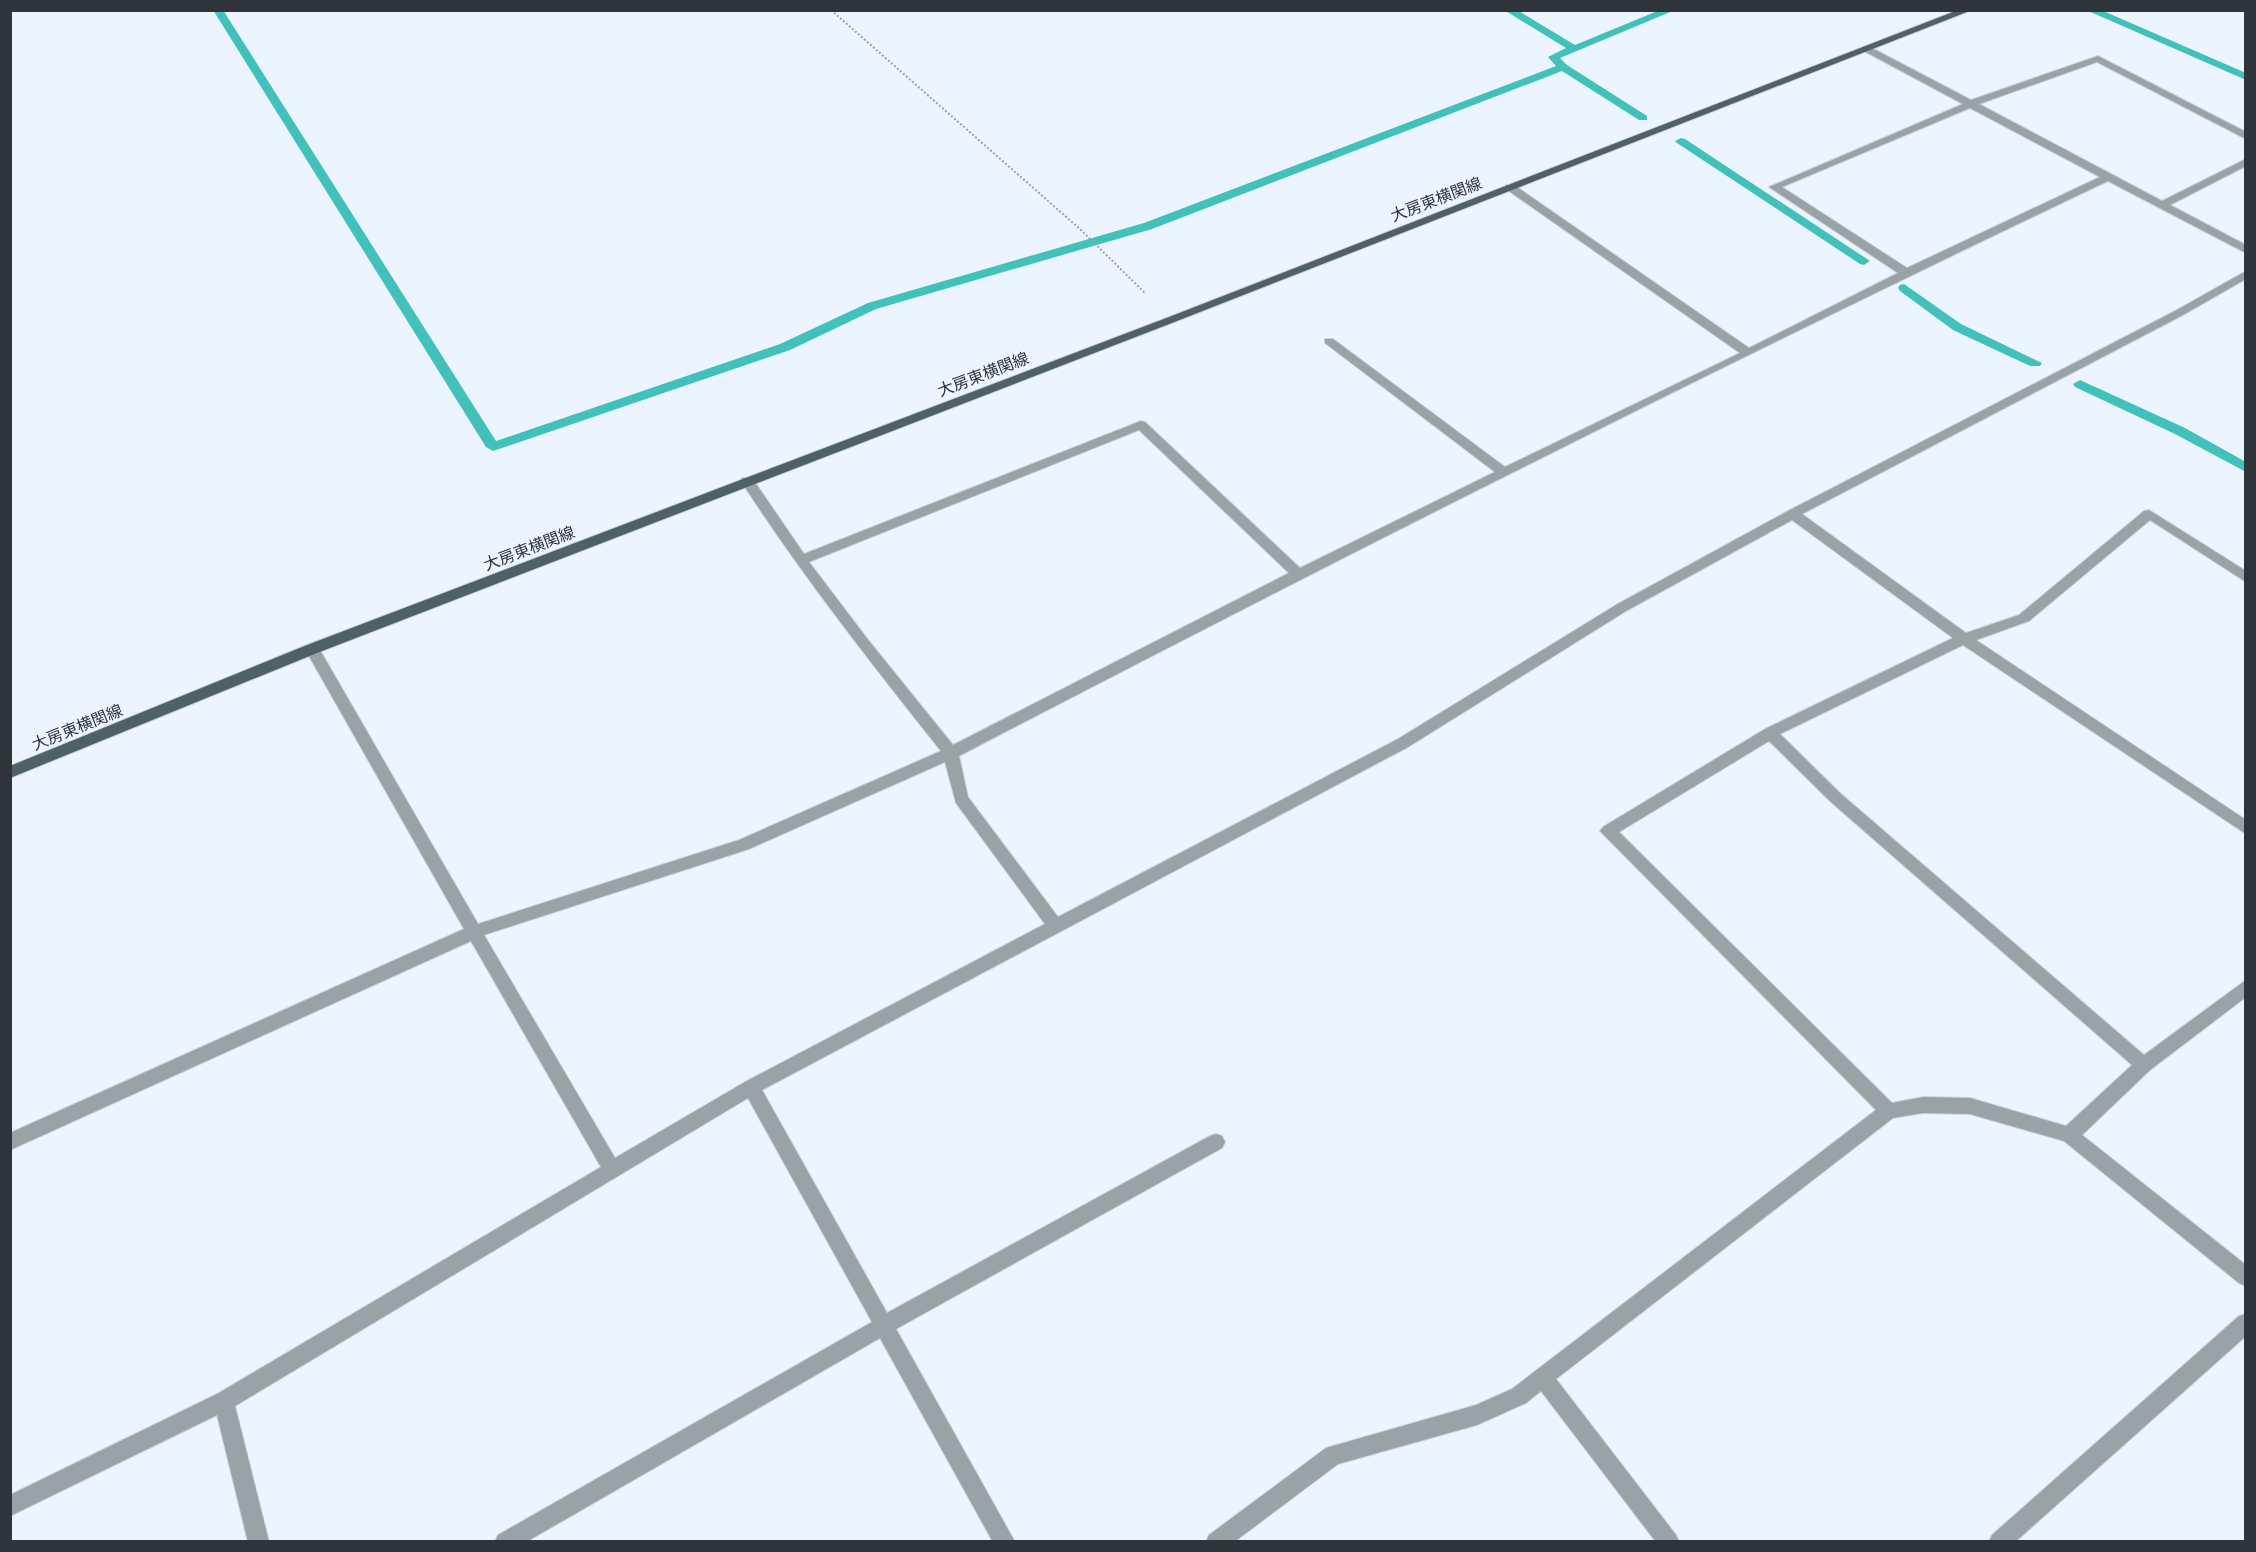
<svg xmlns="http://www.w3.org/2000/svg" width="2256" height="1552" viewBox="0 0 2256 1552" font-family="Mulish,'Noto Sans JP',sans-serif">
	<rect width="100%" height="100%" fill="#ecf5ff"/>
	<g fill="none" stroke-linecap="round" stroke-linejoin="round">
		<path fill="#41c1b9" fill-rule="evenodd" d="M213 10H223L496 441 780 344 868 303 1144 223 1556 66 1548 57 1566 48 1504 10H1517L1575 45 1660 10H1675L1560 58 1567 65 1647 116V120H1639L1562 71 1152 229 876 309 790 350 493 451 486 447Z
			M2086 10H2101L2246 73V80Z
			M1681 138 1685 139 1870 261 1864 265 1860 264 1677 143 1675 141Z
			M1904 284 1961 324 2042 363 2040 366H2030L1953 330 1900 291 1898 288 1900 285Z
			M2080 380 2185 428 2246 462V472L2175 434 2075 387 2073 384Z"/>
		<defs>
			<path id="minor" d="M1864 47H1870L1971 100 2098 56 2246 132V139L2097 62 1979 104 2162 201 2246 159V166L2170 205 2246 245V253L2108 181C1721 365 1339 558 959 756L968 797 1058 917 1398 739 1616 605 1788 511 2175 311 2246 271V279L2183 315 1802 514 1966 633 2019 615 2144 511 2149 510 2246 571V582L2150 520 2029 621 1976 640 2246 820V834L1963 645 1780 734 1841 794 2144 1055 2246 980V997L2150 1070 2082 1135 2246 1265V1286L2239 1283 2064 1141 1970 1114 1923 1113 1893 1118 1556 1379 1676 1535 1679 1542H1656L1541 1391 1526 1403 1477 1425 1338 1464 1234 1542H1206L1209 1535 1326 1448 1476 1405 1512 1389 1876 1110 1600 831 1603 827 1765 729 1953 638 1792 520 1626 611 1408 747 762 1090 887 1313 1210 1136 1216 1134 1222 1136 1225 1142 1222 1148 896 1329 1015 1542H993L880 1338 526 1542H495L498 1535 872 1322 748 1098 235 1406 269 1542H248L217 1415 10 1516V1495L217 1394 601 1167 471 941 10 1150V1133L464 929 305 649 307 645H317L478 924 739 840 941 751C871 663 802 575 741 481L742 478H752L804 554 1141 421 1145 422 1300 568 1495 472 1325 343V339H1333L1505 467 1740 353 1506 189V185H1514L1749 348 1898 273 1769 187 1963 104 1864 51ZM1970 108 2100 177 1907 268 1782 187ZM1139 430 1289 573 953 745 869 641 809 562ZM1769 741 1831 802 2132 1065 2066 1126 1970 1098 1923 1097 1892 1103 1619 832ZM945 762 956 803 1045 924 745 1082 615 1158 484 935 749 849Z
				M2246 1314V1336L2015 1542H1989L1992 1535 2239 1316Z"/>
			<path id="major" d="M1958 10H1972L1177 321 317 653 10 778V766L307 645 1169 317Z"/>
		</defs>
		<use href="#minor" stroke="#cad2dc" stroke-width="2"/>
		<use href="#major" stroke="#cad2dc" stroke-width="2"/>
		<path stroke="#9aa1aa" stroke-width="2" stroke-dasharray="2 2" stroke-linecap="butt" d="M831 10 1081 230 1146 294"/>
		<use href="#minor" fill="#99a3a6" fill-rule="evenodd"/>
		<use href="#major" fill="#4f6066" fill-rule="evenodd"/>
	</g>
	<g text-anchor="middle" dominant-baseline="central" stroke-width="5" stroke-linejoin="round" paint-order="stroke">
		<g font-size="16" fill="#2e343a" stroke="#ecf5ff">
			<text transform="translate(1436 199) rotate(-21)">大房東横関線</text>
			<text transform="translate(983 374) rotate(-21)">大房東横関線</text>
			<text transform="translate(529 548) rotate(-21)">大房東横関線</text>
			<text transform="translate(77 727) rotate(-22)">大房東横関線</text>
		</g>
	</g>
	<rect width="2256" height="1552" fill="none" stroke="#2e343a" stroke-width="24"/>
</svg>
